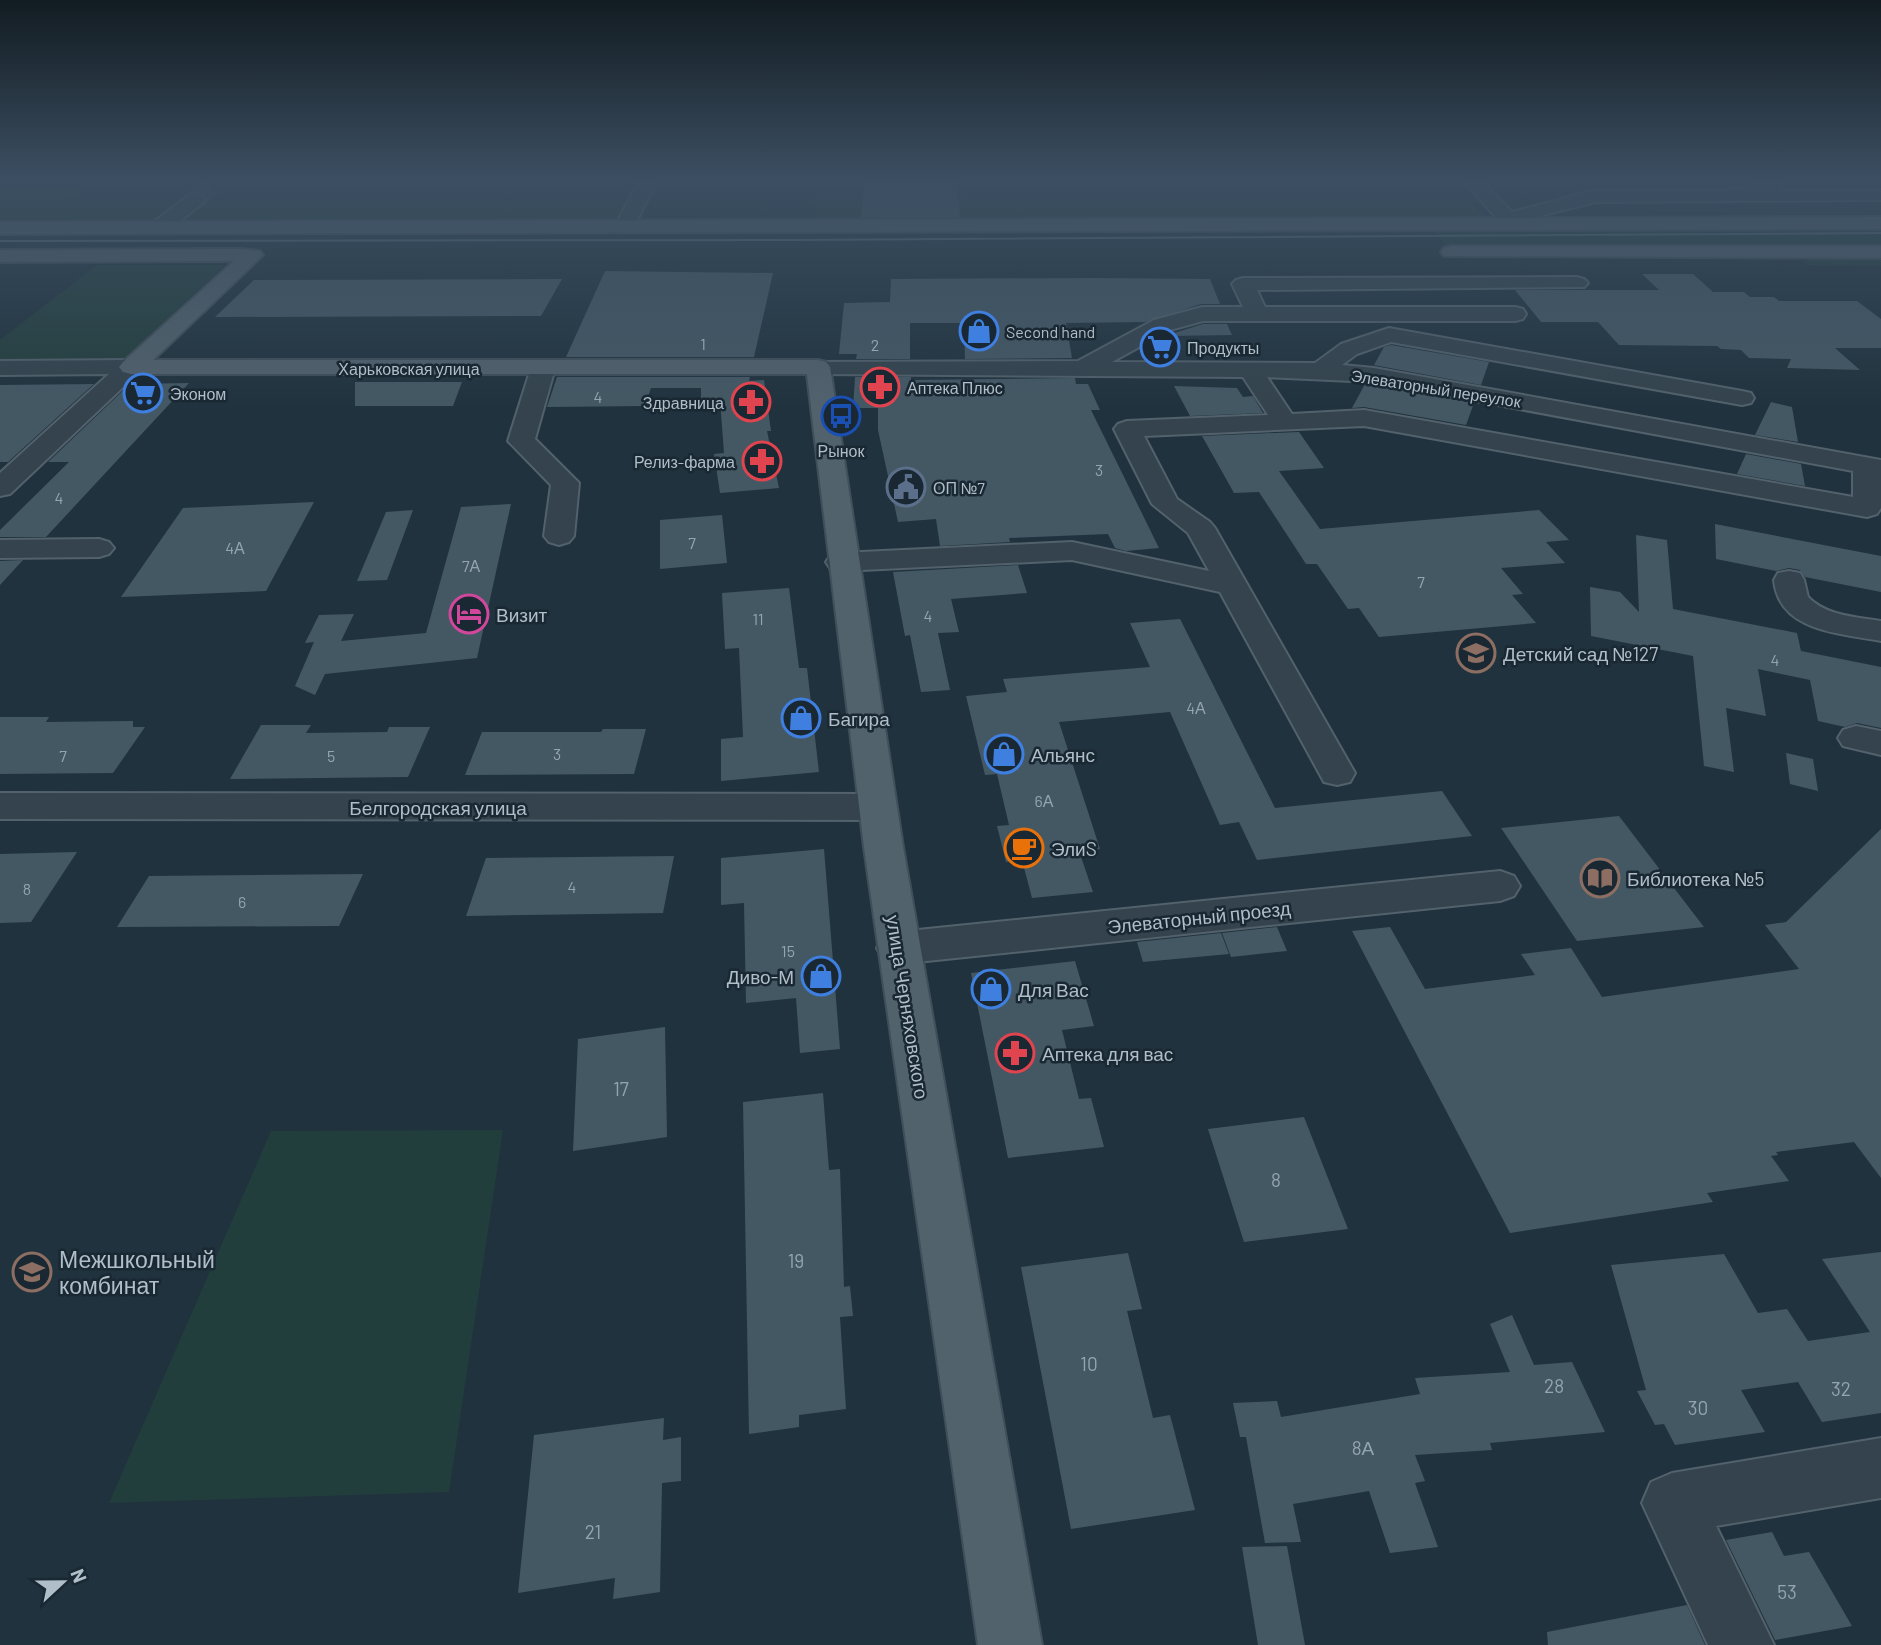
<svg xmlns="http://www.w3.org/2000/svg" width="1881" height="1645" viewBox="0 0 1881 1645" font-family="Barlow,sans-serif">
	<rect width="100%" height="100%" fill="#20323d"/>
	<path fill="#223e3c" d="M0 187H87L66 202 630 201 619 222H0Z
		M817 197 1467 199 1484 217 815 218Z
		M1881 230V247H1447L1435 232Z
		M1812 259H1881V266L1808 265 1803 261Z
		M97 265H225L122 361 0 362V340Z
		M503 1130 449 1492 109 1503 271 1131Z"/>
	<path fill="#445864" d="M865 181H957L960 217H861Z
		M605 271 773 273 754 357H566Z
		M1642 274H1693L1713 292H1744L1750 297H1774L1779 301H1857L1881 319V348H1835L1860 370 1787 368 1791 359 1749 358 1741 350 1721 349 1717 346 1619 345 1598 322H1541L1515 290H1659Z
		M1093 278 1210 279 1220 304H1201L1145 322 1066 323 1072 358 965 359 964 323H910V359H856L857 354H839L844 303 890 302 891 279Z
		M562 279 541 316 215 317 254 280Z
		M1203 324H1227L1232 335 1165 336Z
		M1391 345 1489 362 1481 385 1374 365 1384 347Z
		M557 377H750L749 381 764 380 771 431H767L779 488 720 493 714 454 724 453 720 400 701 402V388H651L645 406 547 407Z
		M855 377H911V380L1075 378 1076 384H1088L1100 410H1091L1159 548 1126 551 1115 548 1108 534 1009 538 1010 542 940 546 936 519 898 522 878 430V408H853Z
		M355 382H462L453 406H355Z
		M189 383 46 537H0V530L69 462H48L130 384Z
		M94 384 8 462H0V385Z
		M1365 384 1374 385 1474 403 1466 425 1364 407 1352 408Z
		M1174 386 1237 388 1243 397 1253 396 1263 413 1190 416Z
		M1771 402 1792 407 1798 442 1755 435Z
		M1299 432 1324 468 1279 471 1320 529 1539 510 1569 540 1546 542 1565 563 1501 568 1523 594 1512 595 1536 623 1379 637 1359 608 1348 609 1317 564H1306L1259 492 1234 493 1202 436Z
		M1746 454 1801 464 1805 486 1737 474Z
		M314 502 266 591 121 597 183 508Z
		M511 504 477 658 325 674 315 695 295 686 314 642 305 643 319 615 354 614 341 641 426 633 461 507Z
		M413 510 387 580 357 581 386 512Z
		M722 515 727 563 660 569V520Z
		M1715 524 1881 556V592L1805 577 1800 570 1789 568 1776 571 1716 559Z
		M1636 535 1667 540 1673 609 1797 633 1801 651 1881 667V728L1857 723 1845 727 1818 721 1810 680 1758 669 1766 716 1726 708 1734 772 1704 766 1693 656 1591 636 1590 587 1620 592 1639 612Z
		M23 560 0 585V561Z
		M1018 565 1027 593 951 599 959 632 938 633 950 690 921 692 910 635 905 636 893 572Z
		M789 588 799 668H807L819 772 721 781V739L743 737 739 648 725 649 722 593Z
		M1180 619 1275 808 1442 791 1472 836 1257 860 1239 822 1220 825 1170 712 1059 722 1100 849 1079 851 1093 892 1032 898 1022 860 1006 862 997 826 1009 825 997 774 985 775 966 696 1007 692 1003 679 1150 667 1130 623Z
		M0 717H49L46 722 133 721V727H145L113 773 0 774Z
		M261 725H311L306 733 387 732 389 727H430L408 777 230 779Z
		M603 729H646L634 774 465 775 482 732H601Z
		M1786 753 1813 759 1818 791 1790 784Z
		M1619 816 1674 888 1704 927 1577 941 1501 828Z
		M1881 829V1178L1854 1142 1776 1152 1778 1155 1771 1156 1789 1181 1707 1193 1713 1202 1510 1233 1352 931 1390 927 1425 989 1535 975 1521 954 1571 948 1602 997 1799 969 1765 925 1786 922Z
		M824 849 840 1049 800 1053 796 998 746 1003 744 903 721 905V858Z
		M77 852 31 922 0 923V854Z
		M674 856 663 913 466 916 486 858Z
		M363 874 339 926 117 927 149 876Z
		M1277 927 1287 951 1231 957 1222 933Z
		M1221 933 1229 954 1143 962 1137 942Z
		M1075 961 1094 1026 1062 1030 1079 1099 1091 1098 1104 1147 1008 1158 971 973Z
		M665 1027 667 1137 573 1151 578 1039Z
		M823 1093 829 1170 840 1169 844 1287 850 1286 853 1316 840 1317 846 1409 799 1415V1427L749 1434 743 1102Z
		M1304 1117 1348 1229 1244 1242 1208 1129Z
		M1881 1252V1413L1822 1422 1798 1382 1741 1390 1765 1432 1675 1445 1664 1424 1655 1425 1637 1391 1646 1390 1611 1265 1724 1254 1758 1313 1787 1309 1808 1341 1870 1332 1822 1259Z
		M1128 1253 1142 1309 1127 1311 1153 1418 1170 1415 1195 1510 1071 1529 1021 1267Z
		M1512 1315 1534 1365 1572 1362 1605 1432 1490 1443 1492 1450 1415 1455 1425 1481 1415 1483 1438 1547 1390 1553 1369 1491 1293 1504 1301 1542 1265 1543 1246 1437H1240L1233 1403 1277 1401 1281 1417 1420 1394 1415 1378 1510 1372 1490 1324Z
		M664 1418 663 1440 681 1437V1481L662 1483 660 1592 613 1599 615 1578 518 1593 534 1435Z
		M1772 1532 1784 1556 1809 1552 1852 1626 1775 1640 1726 1540Z
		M1287 1546 1305 1645H1258L1242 1547Z
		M1687 1605 1705 1645H1548L1547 1632Z"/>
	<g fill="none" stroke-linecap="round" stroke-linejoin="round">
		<path stroke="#354752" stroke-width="20" stroke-dasharray="20 10" stroke-linecap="butt" d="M196 199 211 187"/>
		<defs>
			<path id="minor" d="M640 179H658L631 232H617L614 228Z
				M1462 179H1481L1512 212 1596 190H1729L1752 187 1768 179H1786L1779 190H1881V200L1596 202 1520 221 1523 225 1520 229H1506Z
				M196 193 205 199 203 203 164 233H150L147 229 150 225 189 195Z
				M1577 277 1584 279 1588 283 1584 287 1257 290 1265 307H1515L1523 309 1526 314 1523 319 1515 321H1203L1170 330 1112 362 1315 363 1341 344 1389 328 1742 391 1751 393 1754 398 1751 403 1742 405 1391 342 1357 354 1342 365 1374 368 1881 460V508L1877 514 1867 517 1364 426 1144 436 1177 499 1210 522 1215 528 1355 773 1350 782 1337 785 1324 782 1220 592 1072 560 841 571 830 568 826 562 830 556 841 553 1072 542 1209 571 1188 533 1152 504 1114 429 1118 424 1127 421 1268 415 1243 377 818 374 810 372 806 367 810 362 1078 361 1154 320 1202 307H1243L1232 284 1236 280 1243 278ZM1267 377 1374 382 1853 471V497L1364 410 1292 414Z
				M131 360 139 362 143 367 139 372 10 494 0 496V473L109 374 0 375V361Z
				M543 361 551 363 555 368 535 439 579 483 574 536 569 542 559 545 549 542 544 536 551 485 508 441 531 368 535 363Z
				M99 539 109 542 114 548 109 554 99 557 0 558V540Z
				M1789 571 1800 573 1804 580 1808 597C1826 616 1857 617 1881 621V641C1840 633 1779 632 1774 580L1778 573Z
				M1856 726 1881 731V755L1843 746 1838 738 1843 730Z
				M0 793 877 794 890 798 896 807 890 816 877 820 0 819Z
				M1500 871 1514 876 1520 886 1514 896 1500 901 898 964 883 960 877 948 883 936 898 932Z
				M1881 1438V1498L1716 1526 1774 1645H1708L1642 1503 1651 1482 1672 1473Z"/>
			<path id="major" d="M1881 217V229L0 234V222Z
				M1451 246H1881V258L1444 256 1441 252 1444 248Z
				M239 249 260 251 263 255 153 360H818L826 362 830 367 903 847 1042 1645H978L864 847 807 374H131L123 372 119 367 123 362 234 261 0 262V250Z"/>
		</defs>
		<use href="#minor" stroke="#52616b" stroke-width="4"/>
		<use href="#major" stroke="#404f59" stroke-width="4"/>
		<use href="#minor" fill="#34434d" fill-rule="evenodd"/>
		<use href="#major" fill="#52626d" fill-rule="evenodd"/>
		<path stroke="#566874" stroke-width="2" d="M0 241 799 240 1881 233"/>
	</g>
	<linearGradient id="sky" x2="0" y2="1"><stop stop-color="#121c22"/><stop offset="0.44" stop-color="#3c4f62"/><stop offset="1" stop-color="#3c4f62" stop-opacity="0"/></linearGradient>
	<rect width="1881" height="410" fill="url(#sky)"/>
	<defs>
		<symbol id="shop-ring" viewBox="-11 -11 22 22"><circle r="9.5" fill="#192832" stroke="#3f7fe0" stroke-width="1.5"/><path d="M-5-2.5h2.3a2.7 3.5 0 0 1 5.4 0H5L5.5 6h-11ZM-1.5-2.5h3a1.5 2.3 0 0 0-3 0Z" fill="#3f7fe0"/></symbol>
		<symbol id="supermarket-ring" viewBox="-11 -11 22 22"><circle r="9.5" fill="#192832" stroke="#3f7fe0" stroke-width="1.5"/><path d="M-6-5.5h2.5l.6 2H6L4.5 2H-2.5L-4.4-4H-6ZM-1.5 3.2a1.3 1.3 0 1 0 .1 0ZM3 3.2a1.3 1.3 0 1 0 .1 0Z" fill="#3f7fe0"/></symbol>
		<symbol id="pharmacy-ring" viewBox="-11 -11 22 22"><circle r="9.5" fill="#192832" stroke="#e0444e" stroke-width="1.5"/><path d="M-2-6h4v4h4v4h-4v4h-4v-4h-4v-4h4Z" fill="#e0444e"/></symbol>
		<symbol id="bus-ring" viewBox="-11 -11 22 22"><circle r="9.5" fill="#192832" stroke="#1a4fb4" stroke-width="1.5"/><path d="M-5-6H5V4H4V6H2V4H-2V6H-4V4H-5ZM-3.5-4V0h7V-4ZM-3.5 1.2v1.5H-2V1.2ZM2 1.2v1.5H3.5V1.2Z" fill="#1a4fb4"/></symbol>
		<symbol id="civic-ring" viewBox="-11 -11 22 22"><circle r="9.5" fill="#192832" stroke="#5c6f8a" stroke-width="1.5"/><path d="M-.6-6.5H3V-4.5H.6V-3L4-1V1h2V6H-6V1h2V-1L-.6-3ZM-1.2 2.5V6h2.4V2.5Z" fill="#5c6f8a"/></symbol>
		<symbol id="hotel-ring" viewBox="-11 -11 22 22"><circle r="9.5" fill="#192832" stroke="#d1479c" stroke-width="1.5"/><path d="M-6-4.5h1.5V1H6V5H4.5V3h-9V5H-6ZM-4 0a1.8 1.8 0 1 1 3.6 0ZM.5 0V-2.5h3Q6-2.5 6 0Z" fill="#d1479c"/></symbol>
		<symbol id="school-ring" viewBox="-11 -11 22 22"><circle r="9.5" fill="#192832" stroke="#8d6e63" stroke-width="1.5"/><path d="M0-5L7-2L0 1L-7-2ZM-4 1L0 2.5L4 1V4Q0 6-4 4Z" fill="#8d6e63"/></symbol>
		<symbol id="cafe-ring" viewBox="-11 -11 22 22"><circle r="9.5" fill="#192832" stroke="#e8710a" stroke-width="1.5"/><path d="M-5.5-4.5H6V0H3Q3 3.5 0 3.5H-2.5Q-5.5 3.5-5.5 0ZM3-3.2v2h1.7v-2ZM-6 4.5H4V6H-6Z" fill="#e8710a"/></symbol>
		<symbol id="library-ring" viewBox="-11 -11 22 22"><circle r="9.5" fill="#192832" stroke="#8d6e63" stroke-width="1.5"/><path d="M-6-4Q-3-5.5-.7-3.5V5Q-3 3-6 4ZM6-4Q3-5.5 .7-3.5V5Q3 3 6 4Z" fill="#8d6e63"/></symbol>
	</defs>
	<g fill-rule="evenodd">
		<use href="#shop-ring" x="957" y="309" width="44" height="44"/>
		<use href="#supermarket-ring" x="1138" y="325" width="44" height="44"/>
		<use href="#pharmacy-ring" x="858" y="365" width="44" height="44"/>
		<use href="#supermarket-ring" x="121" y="371" width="44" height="44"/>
		<use href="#pharmacy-ring" x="729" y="380" width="44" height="44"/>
		<use href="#bus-ring" x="819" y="394" width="44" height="44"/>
		<use href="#pharmacy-ring" x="740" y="439" width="44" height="44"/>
		<use href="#civic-ring" x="884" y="465" width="44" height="44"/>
		<use href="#hotel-ring" x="447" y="592" width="44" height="44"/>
		<use href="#school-ring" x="1454" y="631" width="44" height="44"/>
		<use href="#shop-ring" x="779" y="696" width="44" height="44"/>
		<use href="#shop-ring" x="982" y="732" width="44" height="44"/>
		<use href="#cafe-ring" x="1002" y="826" width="44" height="44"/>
		<use href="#library-ring" x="1578" y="856" width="44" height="44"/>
		<use href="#shop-ring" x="799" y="954" width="44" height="44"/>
		<use href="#shop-ring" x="969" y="967" width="44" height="44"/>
		<use href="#pharmacy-ring" x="993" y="1031" width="44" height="44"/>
		<use href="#school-ring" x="10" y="1250" width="44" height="44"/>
	</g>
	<g text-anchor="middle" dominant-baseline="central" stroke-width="5" stroke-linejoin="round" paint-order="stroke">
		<g font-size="16" fill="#afbec9" stroke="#192832" text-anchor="start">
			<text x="1006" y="331">Second hand</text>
			<text x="1187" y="347">Продукты</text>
			<text x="907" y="387">Аптека Плюс</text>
			<text x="170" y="393">Эконом</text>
			<text x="724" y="402" text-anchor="end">Здравница</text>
			<text x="841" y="450" text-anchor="middle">Рынок</text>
			<text x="735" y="461" text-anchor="end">Релиз-фарма</text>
			<text x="933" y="487">ОП №7</text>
		</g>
		<g font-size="16" fill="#94a4b0">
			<text x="703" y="343">1</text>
			<text x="875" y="344">2</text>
			<text x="598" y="396">4</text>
			<text x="1099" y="469">3</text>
			<text x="59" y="497">4</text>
			<text x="692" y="542">7</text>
			<text x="235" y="547">4А</text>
			<text x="471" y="565">7А</text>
			<text x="1421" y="581">7</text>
			<text x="928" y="615">4</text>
			<text x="758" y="618">11</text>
			<text x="1775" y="659">4</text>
			<text x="1196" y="707">4А</text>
			<text x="557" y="753">3</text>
			<text x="63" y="755">7</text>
			<text x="331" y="755">5</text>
			<text x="1044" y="800">6А</text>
			<text x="572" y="886">4</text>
			<text x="27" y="888">8</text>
			<text x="242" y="901">6</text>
			<text x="788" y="950">15</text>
		</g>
		<g font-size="16" fill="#afbec9" stroke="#192832">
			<text x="409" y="368">Харьковская улица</text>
			<text transform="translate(1436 388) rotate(9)">Элеваторный переулок</text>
		</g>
		<g font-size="19" fill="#afbec9" stroke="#192832" text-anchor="start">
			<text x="496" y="614">Визит</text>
			<text x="1503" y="653">Детский сад №127</text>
			<text x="828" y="718">Багира</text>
			<text x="1031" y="754">Альянс</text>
			<text x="1051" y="848">ЭлиS</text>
			<text x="1627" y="878">Библиотека №5</text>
			<text x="794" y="976" text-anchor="end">Диво-М</text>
			<text x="1018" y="989">Для Вас</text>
			<text x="1042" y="1053">Аптека для вас</text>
		</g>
		<g font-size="19" fill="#afbec9" stroke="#192832">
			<text x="438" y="807">Белгородская улица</text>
			<text transform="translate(1199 917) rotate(-6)">Элеваторный проезд</text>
			<text transform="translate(908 1007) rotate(81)">улица Черняховского</text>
		</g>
		<g font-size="19" fill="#94a4b0">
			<text x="621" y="1088">17</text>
			<text x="1276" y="1179">8</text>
			<text x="796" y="1260">19</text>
			<text x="1089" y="1363">10</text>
			<text x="1554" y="1385">28</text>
			<text x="1841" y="1388">32</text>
			<text x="1698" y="1407">30</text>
			<text x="1363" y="1447">8А</text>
			<text x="593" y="1531">21</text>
			<text x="1787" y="1591">53</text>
		</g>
		<g font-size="23" fill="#afbec9" stroke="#192832" text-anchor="start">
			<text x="59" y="1259">Межшкольный<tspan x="59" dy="26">комбинат</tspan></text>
		</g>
	</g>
	<g transform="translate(63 1582) rotate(68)" stroke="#192832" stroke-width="5" paint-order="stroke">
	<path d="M0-5L12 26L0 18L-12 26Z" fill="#afbec9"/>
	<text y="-10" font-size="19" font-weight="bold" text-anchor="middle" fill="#afbec9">N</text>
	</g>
</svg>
